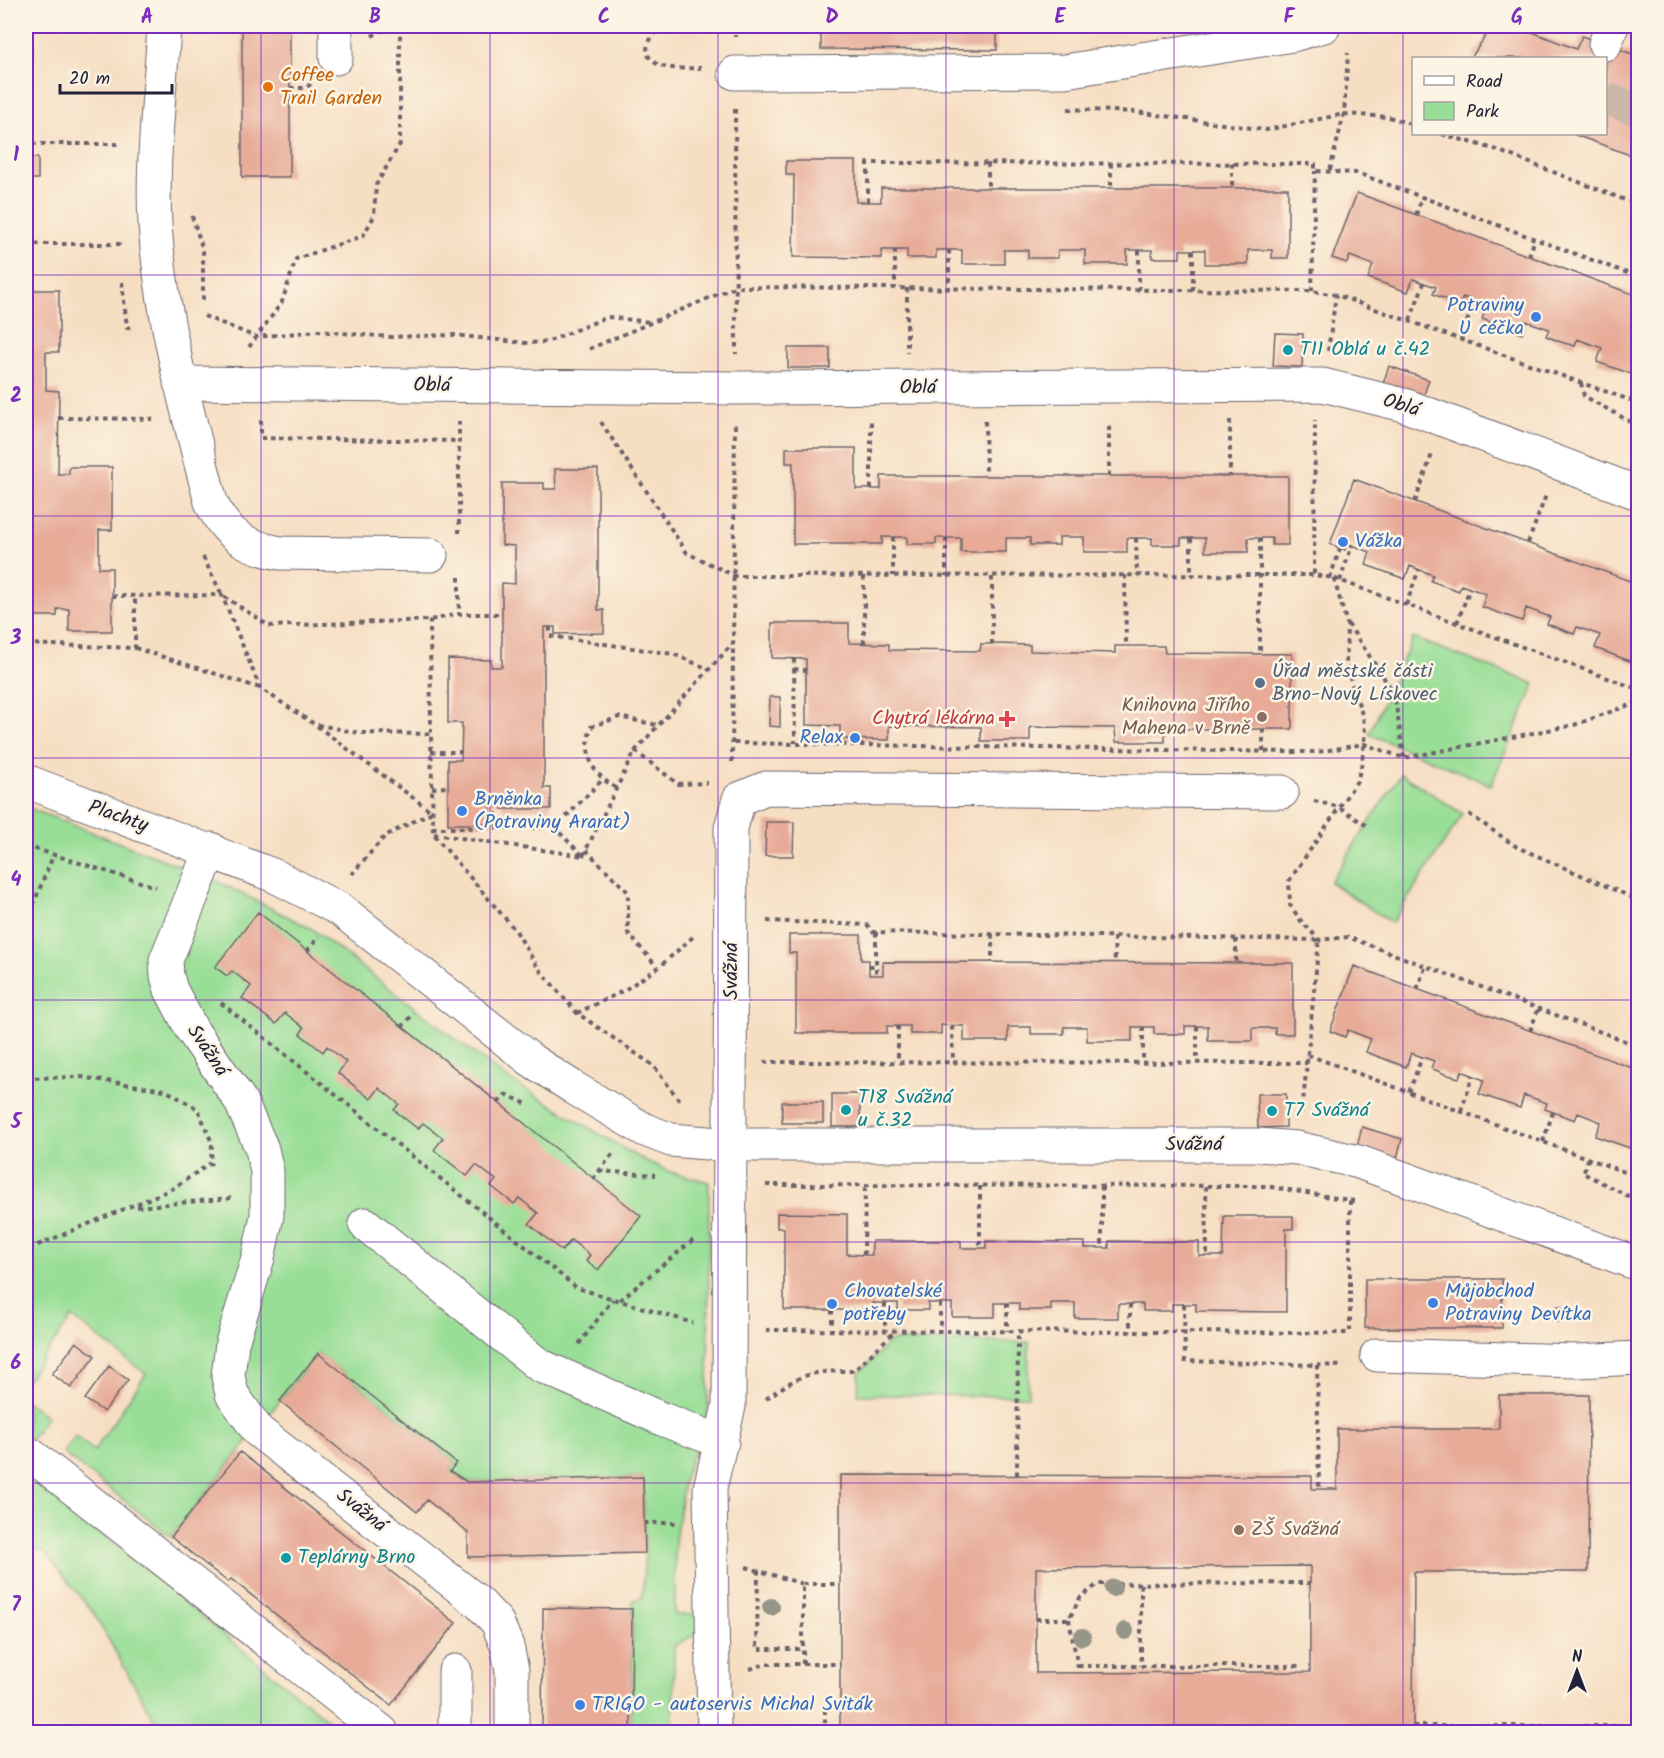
<svg xmlns="http://www.w3.org/2000/svg" width="1664" height="1758" viewBox="0 0 1664 1758" font-family="Kalam,sans-serif">
	<rect width="100%" height="100%" fill="#fcf5e5"/>
	<filter id="ink" filterUnits="userSpaceOnUse"><feTurbulence type="fractalNoise" baseFrequency=".0167" numOctaves="2"/><feDisplacementMap in="SourceGraphic" scale="12" xChannelSelector="R" yChannelSelector="G"/><feConvolveMatrix kernelMatrix="1 2 1 2 8 2 1 2 1" color-interpolation-filters="sRGB"/></filter>
	<filter id="wash" filterUnits="userSpaceOnUse"><feTurbulence type="fractalNoise" baseFrequency=".008" numOctaves="4" result="noise"/><feDisplacementMap in="SourceGraphic" scale="24" xChannelSelector="R" yChannelSelector="G"/><feGaussianBlur stdDeviation="1.35" result="paint"/><feColorMatrix in="noise" values="0 0 0 0 0 0 0 0 0 0 0 0 0 0 0 0 0 1.4 0 .05"/><feComposite in="paint" operator="in"/></filter>
	<g filter="url(#wash)">
		<rect width="100%" height="100%" fill="#f6dec3"/>
		<path fill="#99de97" stroke="#5e8069" stroke-width="1.5" d="M1413 638 1535 684 1491 785 1369 734Z
			M1401 774 1463 814 1392 923 1330 882Z
			M26 807 211 878 312 929 505 1077 634 1155 670 1172 709 1182 708 1411 684 1479 675 1541V1615L701 1614V1631L674 1646 673 1732H631L633 1600 642 1598 645 1553 643 1477 467 1482 450 1471 456 1463 318 1353 171 1537 63 1453 75 1436 94 1451 146 1374 72 1317 26 1381Z
			M891 1341 1029 1342 1028 1396 858 1395 859 1373Z
			M26 1401 47 1417 26 1446Z
			M26 1471 342 1732H161L94 1614 45 1552 26 1547Z"/>
		<g id="blocks">
			<path fill="#e7ab98" fill-rule="evenodd" d="M26 26H32V158H38V179H26Z
				M242 26H290V177H242Z
				M821 26H997V50L821 49Z
				M1500 28H1522L1576 49 1582 36 1638 56V158L1573 134H1606V58H1471L1486 35Z
				M786 161H856V202H881V188H1288V258H1272V250H1248V264H1205V250H1180V258H1152V250H1127V264H1085V250H1058V258H1028V250H1004V264H962V250H936V258H907V250H882V258L793 257 794 175H786Z
				M1357 193 1638 296 1637 376 1597 362 1602 348 1577 339 1575 346 1561 342 1546 336 1549 329 1526 321 1522 334 1482 319 1487 306 1463 297 1460 305 1433 294 1436 287 1413 279 1408 292 1368 278 1373 265 1350 256 1347 263 1332 258Z
				M26 290H59V352H46V390L59 391 58 474H69V467H112V530H99V568H112V631H69V609H57V616H26Z
				M1275 333 1303 334 1302 367 1273 366Z
				M788 348H830V368H788Z
				M1389 366 1429 380 1422 400 1382 387Z
				M786 448H856V489H881V476H1288V545H1272V538H1248V552H1205V538H1181V545H1152V538H1127V552H1084V537H1059V545H1030V538H1006V552H961V538H936V544H907V537H882V544H793V463H786Z
				M555 469H598V610H604V633L555 634V627H544V788H551V809H502V803H491L490 824H448V760H461L462 723H448V659L491 660V667H502V583L515 584V546L502 545V483H544V489H556Z
				M1354 479 1638 584V654L1635 663 1595 648 1600 635 1577 627 1574 634 1547 624 1550 617 1526 608 1522 621 1482 607 1486 594 1461 585 1459 591 1431 581 1433 575 1410 566 1405 579 1366 565 1370 552 1347 543 1345 550 1330 544Z
				M772 623H849V643L889 644V650L980 651 981 644H992L1030 645V651L1115 653V646H1164L1165 653 1292 654V729H1165V742H1116L1115 728 1030 727V741H981V727L889 726V740L840 739V726L806 725V659L772 658Z
				M770 697H780V727L769 726Z
				M766 822H794L793 856H765Z
				M258 912 641 1216 598 1270 586 1261 590 1255 571 1240 562 1251 529 1224 538 1213 519 1198 514 1204 491 1186 496 1180 476 1165 467 1176 434 1150 443 1138 423 1123 418 1129 394 1110 399 1104 379 1088 371 1099 338 1073 346 1062 327 1046 323 1052 300 1034 304 1028 285 1013 276 1024 242 998 251 986 232 971 227 976 215 967Z
				M789 935H861V960H869V975H883V962L1293 963V1034H1275V1028H1252V1041H1208V1026H1185V1034H1154V1027H1132V1041H1087V1027H1064V1034H1031V1027H1008V1041H964V1026L941 1025V1034H910V1026H887V1033H796V953H789Z
				M1354 966 1638 1070V1142L1636 1150 1595 1136 1601 1122 1578 1113 1575 1120 1545 1109 1547 1103 1524 1095 1520 1108 1479 1094 1484 1080 1462 1071 1459 1078 1445 1074 1431 1068 1434 1061 1411 1053 1406 1067 1366 1052 1371 1039 1348 1030 1345 1037 1330 1031Z
				M832 1094H860V1127H832Z
				M1257 1094H1286V1127L1258 1128Z
				M782 1102H823V1123H782Z
				M1362 1127 1402 1139 1397 1158 1357 1147Z
				M777 1213 847 1214V1254L864 1255H872V1241H961V1248H986V1241L1085 1242V1248H1109V1241L1199 1242V1256H1223L1224 1216H1293V1229H1286V1312L1196 1311V1304H1172V1311H1143V1304H1118V1318H1075V1303H1051V1310H1019V1303H995V1317H952V1303H928V1310H898V1303H873V1310H784V1228H777Z
				M1365 1279H1502V1328H1365Z
				M76 1342 95 1356 71 1388 52 1374Z
				M318 1353 456 1463 450 1471 467 1482 643 1477 645 1553 468 1557V1533L427 1500 417 1512 280 1401Z
				M109 1366 128 1380 104 1412 85 1399Z
				M1499 1395H1589L1588 1572H1414L1413 1732H840V1475L1312 1476V1489H1337V1429H1499ZM1310 1566V1672L1036 1673V1568Z
				M240 1452 456 1623 391 1705 231 1579 228 1582 171 1537Z
				M543 1608 632 1609 631 1732H542Z"/>
		</g>
	</g>
	<g filter="url(#ink)">
		<use href="#blocks" fill-opacity="0" stroke="#6c646b" stroke-width="1.5"/>
		<g fill="none" stroke-linecap="round" stroke-linejoin="round">
			<path stroke="#ccb8a8" stroke-width="33" stroke-dasharray="33 16" stroke-linecap="butt" d="M1606 98 1638 110"/>
			<defs>
				<path id="minor" d="M164 26C160 99 149 175 157 248 166 335 189 418 211 502 225 534 246 547 280 553L431 555
					M336 26V58
					M1605 44 1612 26
					M735 73 1065 71 1293 35 1324 26
					M180 383 737 388 1323 385 1404 405 1638 493
					M26 781 275 876 341 910 531 1060 574 1088 645 1130 671 1140 731 1145H1259L1297 1148 1359 1162 1638 1264
					M211 849 166 960 167 976 171 990 192 1030 240 1100 262 1149 267 1172V1216L258 1258 232 1343 228 1376 232 1394 258 1431 478 1602 497 1622 507 1646 512 1670V1732
					M365 1224 539 1365 662 1419 722 1442
					M1377 1355 1577 1361 1638 1358
					M31 1455 382 1732
					M455 1671V1732
					M714 1732 710 1488 729 1406 731 828 739 799 766 788 1282 792"/>
			</defs>
			<use href="#minor" stroke="#6c646b" stroke-width="35"/>
			<path stroke="#6c646b" stroke-width="4" stroke-dasharray="4.5 4.5" stroke-linecap="butt" d="M665 26C651 34 636 54 659 65 671 70 689 68 701 68
				M735 26V37
				M372 36 390 26
				M290 88H307L312 82
				M735 109 736 354
				M1068 109 1136 112 1266 130 1344 114 1389 117 1414 125
				M1442 134 1494 149 1638 205
				M32 144H121
				M988 163V188
				M1111 163V188
				M1232 163V188
				M1330 170 1344 114 1348 53
				M868 202V163L1315 164V171L1357 173 1638 277
				M1416 215 1422 197
				M192 216 203 250V300
				M26 244H121
				M895 250V288
				M949 250V288
				M1139 250V290
				M1193 250V290
				M1529 256 1535 239
				M122 282 127 328 134 326
				M907 288V353
				M1312 291 1315 171
				M204 316 256 337 318 331 390 337 453 335 525 343 547 342 607 317 651 322
				M1410 320 1424 283
				M1461 339 1474 302
				M249 347 282 302 296 259 363 236 374 216 376 185 400 144V26
				M589 349 735 287 1312 291 1336 295 1638 403
				M1328 351 1336 295
				M1581 383 1584 396 1638 426
				M59 418 153 419
				M261 420V438L459 441
				M1230 420V476
				M459 421V533
				M985 421 986 476
				M601 422 687 553 735 576 1314 575 1333 578 1638 689
				M1109 476V423
				M871 489V421
				M1415 502 1432 454
				M893 537V576
				M946 538V576
				M1136 538 1137 575
				M1191 538V575
				M1260 538V654
				M1528 543 1546 495
				M203 557 222 595 269 626 430 620 459 614H502
				M1314 574 1315 420
				M1125 575 1126 646
				M864 576V643
				M459 577V614
				M992 577V644
				M1330 578 1340 548
				M1334 579 1347 624 1346 666 1363 717 1365 732 1362 763 1357 781 1289 881 1290 905 1301 921 1319 940 1348 937 1638 1046
				M1340 581 1352 545
				M112 596 222 595 260 688 314 724 359 733 431 734 433 834 516 931 538 968 577 1013 654 1066 681 1103
				M1406 605 1419 569
				M430 620 431 734
				M1457 623 1470 588
				M1348 624 1394 693 1404 758
				M550 627V636L673 654 709 669
				M26 644 135 648V596
				M135 648 260 688
				M794 659 795 743
				M794 669 806 670
				M317 726 432 812 385 836 352 874
				M1263 729V751
				M734 743 1290 752H1317L1364 744 1404 758 1574 725 1638 702
				M635 751 678 784 707 783
				M431 752H461
				M732 762 735 422
				M432 788 447 787
				M616 788C591 773 583 755 591 727L619 717 657 725
				M1314 801 1339 807 1367 826
				M496 803V828
				M1469 814 1517 847 1638 900
				M432 828H555
				M434 834 583 856
				M26 846 156 887
				M586 850 628 892V933L658 968
				M582 855 555 828 602 780
				M583 856 635 751 735 641
				M767 921 867 925 873 932 1319 940 1302 1113
				M26 922 53 856
				M876 932V975
				M992 934V962
				M1114 937 1115 963
				M1236 939V963
				M307 951 319 937
				M869 966H876
				M1417 989 1426 965
				M221 1003 577 1288 693 1323
				M577 1013 623 991 658 968 695 935
				M898 1026V1062
				M952 1026 953 1062
				M1197 1026V1062
				M402 1027 414 1013
				M1143 1027V1062
				M1530 1031 1539 1007
				M1308 1055 1638 1177
				M764 1062 1307 1063
				M26 1078 81 1077 165 1090 198 1109 212 1143 211 1163 172 1189 26 1250
				M1409 1092 1422 1057
				M505 1094 529 1105
				M498 1103 506 1094
				M1461 1111 1473 1075
				M1543 1142 1553 1112
				M1588 1158 1583 1173 1638 1201
				M599 1171 655 1175
				M593 1179 614 1152
				M766 1185 1266 1186 1354 1201
				M980 1186V1248
				M1102 1186V1248
				M1206 1186 1207 1256
				M137 1207 231 1198
				M864 1255 865 1186
				M620 1300 693 1240
				M1629 1300 1638 1304
				M885 1303V1330
				M940 1303V1331
				M1007 1303V1331
				M1130 1304V1332
				M1184 1304 1185 1361 1344 1366
				M832 1310V1330
				M766 1330 1349 1333
				M1350 1331V1200
				M579 1344 613 1299
				M1317 1365 1319 1489
				M766 1399C801 1373 811 1371 854 1371L896 1330
				M1017 1475 1018 1331
				M644 1523H676
				M746 1567 803 1584V1664H766L747 1670
				M758 1570 757 1649H804
				M803 1584H840
				M1141 1584V1666
				M1036 1619H1069L1080 1598 1098 1584 1310 1583
				M1069 1619 1079 1673
				M803 1664H840
				M1078 1666H1299
				M1413 1726H1638
				M825 1732V1708"/>
			<use href="#minor" stroke="#fff" stroke-width="33"/>
		</g>
		<g fill="#959588">
			<circle cx="1558" cy="1314" r="9"/>
			<circle cx="1113" cy="1588" r="9"/>
			<circle cx="771" cy="1607" r="9"/>
			<circle cx="1125" cy="1631" r="9"/>
			<circle cx="1082" cy="1637" r="9"/>
		</g>
	</g>
	<path fill="none" stroke="#7b2cbf" stroke-width="1.5" stroke-opacity="0.55" d="M261 26V1732M490 26V1732M718 26V1732M946 26V1732M1174 26V1732M1403 26V1732M26 275H1638M26 516H1638M26 758H1638M26 1000H1638M26 1242H1638M26 1483H1638"/>
	<circle fill="#e8710a" stroke="#fcf5e5" stroke-width="2" cx="268" cy="87" r="6"/>
	<g fill="#3f7fe0" stroke="#fcf5e5" stroke-width="2">
		<circle cx="1536" cy="317" r="6"/>
		<circle cx="1343" cy="542" r="6"/>
		<circle cx="855" cy="738" r="6"/>
		<circle cx="462" cy="811" r="6"/>
		<circle cx="1433" cy="1303" r="6"/>
		<circle cx="832" cy="1304" r="6"/>
		<circle cx="580" cy="1705" r="6"/>
	</g>
	<g fill="#0f9aa8" stroke="#fcf5e5" stroke-width="2">
		<circle cx="1288" cy="350" r="6"/>
		<circle cx="846" cy="1110" r="6"/>
		<circle cx="1272" cy="1111" r="6"/>
		<circle cx="286" cy="1558" r="6"/>
	</g>
	<circle fill="#5c6f8a" stroke="#fcf5e5" stroke-width="2" cx="1260" cy="683" r="6"/>
	<g fill="#8d6e63" stroke="#fcf5e5" stroke-width="2">
		<circle cx="1262" cy="717" r="6"/>
		<circle cx="1239" cy="1530" r="6"/>
	</g>
	<path fill="#e0444e" stroke="#fcf5e5" stroke-width="2" d="M1004 710h6v6h6v6h-6v6h-6v-6h-6v-6h6z"/>
	<g text-anchor="middle" dominant-baseline="central" stroke-width="5" stroke-linejoin="round" paint-order="stroke">
		<g font-size="20" fill="#c56008" stroke="#fcf5e5" text-anchor="start">
			<text x="280" y="76">Coffee<tspan x="280" dy="23">Trail Garden</tspan></text>
		</g>
		<g font-size="20" fill="#366cbe" stroke="#fcf5e5" text-anchor="start">
			<text x="1524" y="306" text-anchor="end">Potraviny<tspan x="1524" dy="23">U céčka</tspan></text>
			<text x="1355" y="542">Vážka</text>
			<text x="843" y="738" text-anchor="end">Relax</text>
			<text x="474" y="800">Brněnka<tspan x="474" dy="23">(Potraviny Ararat)</tspan></text>
			<text x="844" y="1292">Chovatelské<tspan x="844" dy="23">potřeby</tspan></text>
			<text x="1445" y="1292">Můjobchod<tspan x="1445" dy="23">Potraviny Devítka</tspan></text>
			<text x="592" y="1705">TRIGO - autoservis Michal Sviták</text>
		</g>
		<g font-size="20" fill="#0d838f" stroke="#fcf5e5" text-anchor="start">
			<text x="1300" y="350">T11 Oblá u č.42</text>
			<text x="858" y="1098">T18 Svážná<tspan x="858" dy="23">u č.32</tspan></text>
			<text x="1284" y="1111">T7 Svážná</text>
			<text x="298" y="1558">Teplárny Brno</text>
		</g>
		<g font-size="20" fill="#22223b" stroke="#fcf5e5">
			<text transform="translate(432 386) rotate(1)">Oblá</text>
			<text x="918" y="388">Oblá</text>
			<text transform="translate(1401 406) rotate(17)">Oblá</text>
			<text transform="translate(118 817) rotate(19)">Plachty</text>
			<text transform="translate(732 971) rotate(-90)">Svážná</text>
			<text transform="translate(207 1051) rotate(56)">Svážná</text>
			<text x="1194" y="1145">Svážná</text>
			<text transform="translate(361 1511) rotate(38)">Svážná</text>
		</g>
		<g font-size="20" fill="#4e5e75" stroke="#fcf5e5" text-anchor="start">
			<text x="1272" y="672">Úřad městské části<tspan x="1272" dy="23">Brno-Nový Lískovec</tspan></text>
		</g>
		<g font-size="20" fill="#785e54" stroke="#fcf5e5" text-anchor="end">
			<text x="1250" y="706">Knihovna Jiřího<tspan x="1250" dy="23">Mahena v Brně</tspan></text>
			<text x="1251" y="1530" text-anchor="start">ZŠ Svážná</text>
		</g>
		<g font-size="20" fill="#be3a42" stroke="#fcf5e5" text-anchor="end">
			<text x="995" y="719">Chytrá lékárna</text>
		</g>
	</g>
	<rect width="1664" height="1758" fill="none" stroke="#fcf5e5" stroke-width="66"/>
	<rect x="1412" y="57" width="195" height="78" fill="#fcf5e5" stroke="#a5a1a1" stroke-width="1.5"/>
	<rect x="1424" y="76" width="30" height="9" fill="#ffffff" stroke="#a5a1a1" stroke-width="1.5"/>
	<text x="1466" y="87" font-size="18" fill="#22223b">Road</text>
	<rect x="1424" y="102" width="30" height="18" fill="#99de97" stroke="#a5a1a1" stroke-width="1.5"/>
	<text x="1466" y="117" font-size="18" fill="#22223b">Park</text>
	<g transform="translate(1577 1671)" stroke="#fcf5e5" stroke-width="4.5" paint-order="stroke">
	<path d="M0-4.5L10 22L0 15L-10 22Z" fill="#22223b"/>
	<text y="-9" font-size="16" font-weight="bold" text-anchor="middle" fill="#22223b">N</text>
	</g>
	<path d="M60 84v9h112v-9" fill="none" stroke="#22223b" stroke-width="3"/>
	<text x="69" y="84" font-size="18" fill="#22223b" stroke="#fcf5e5" stroke-width="4.5" paint-order="stroke">20 m</text>
	<rect x="33" y="33" width="1598" height="1692" fill="none" stroke="#7b2cbf" stroke-width="2"/>
	<g font-size="20" text-anchor="middle" font-weight="bold" fill="#7b2cbf">
		<text x="147" y="23">A</text>
		<text x="375" y="23">B</text>
		<text x="604" y="23">C</text>
		<text x="832" y="23">D</text>
		<text x="1060" y="23">E</text>
		<text x="1289" y="23">F</text>
		<text x="1517" y="23">G</text>
		<text x="16" y="161">1</text>
		<text x="16" y="402">2</text>
		<text x="16" y="644">3</text>
		<text x="16" y="886">4</text>
		<text x="16" y="1128">5</text>
		<text x="16" y="1369">6</text>
		<text x="16" y="1611">7</text>
	</g>
</svg>
